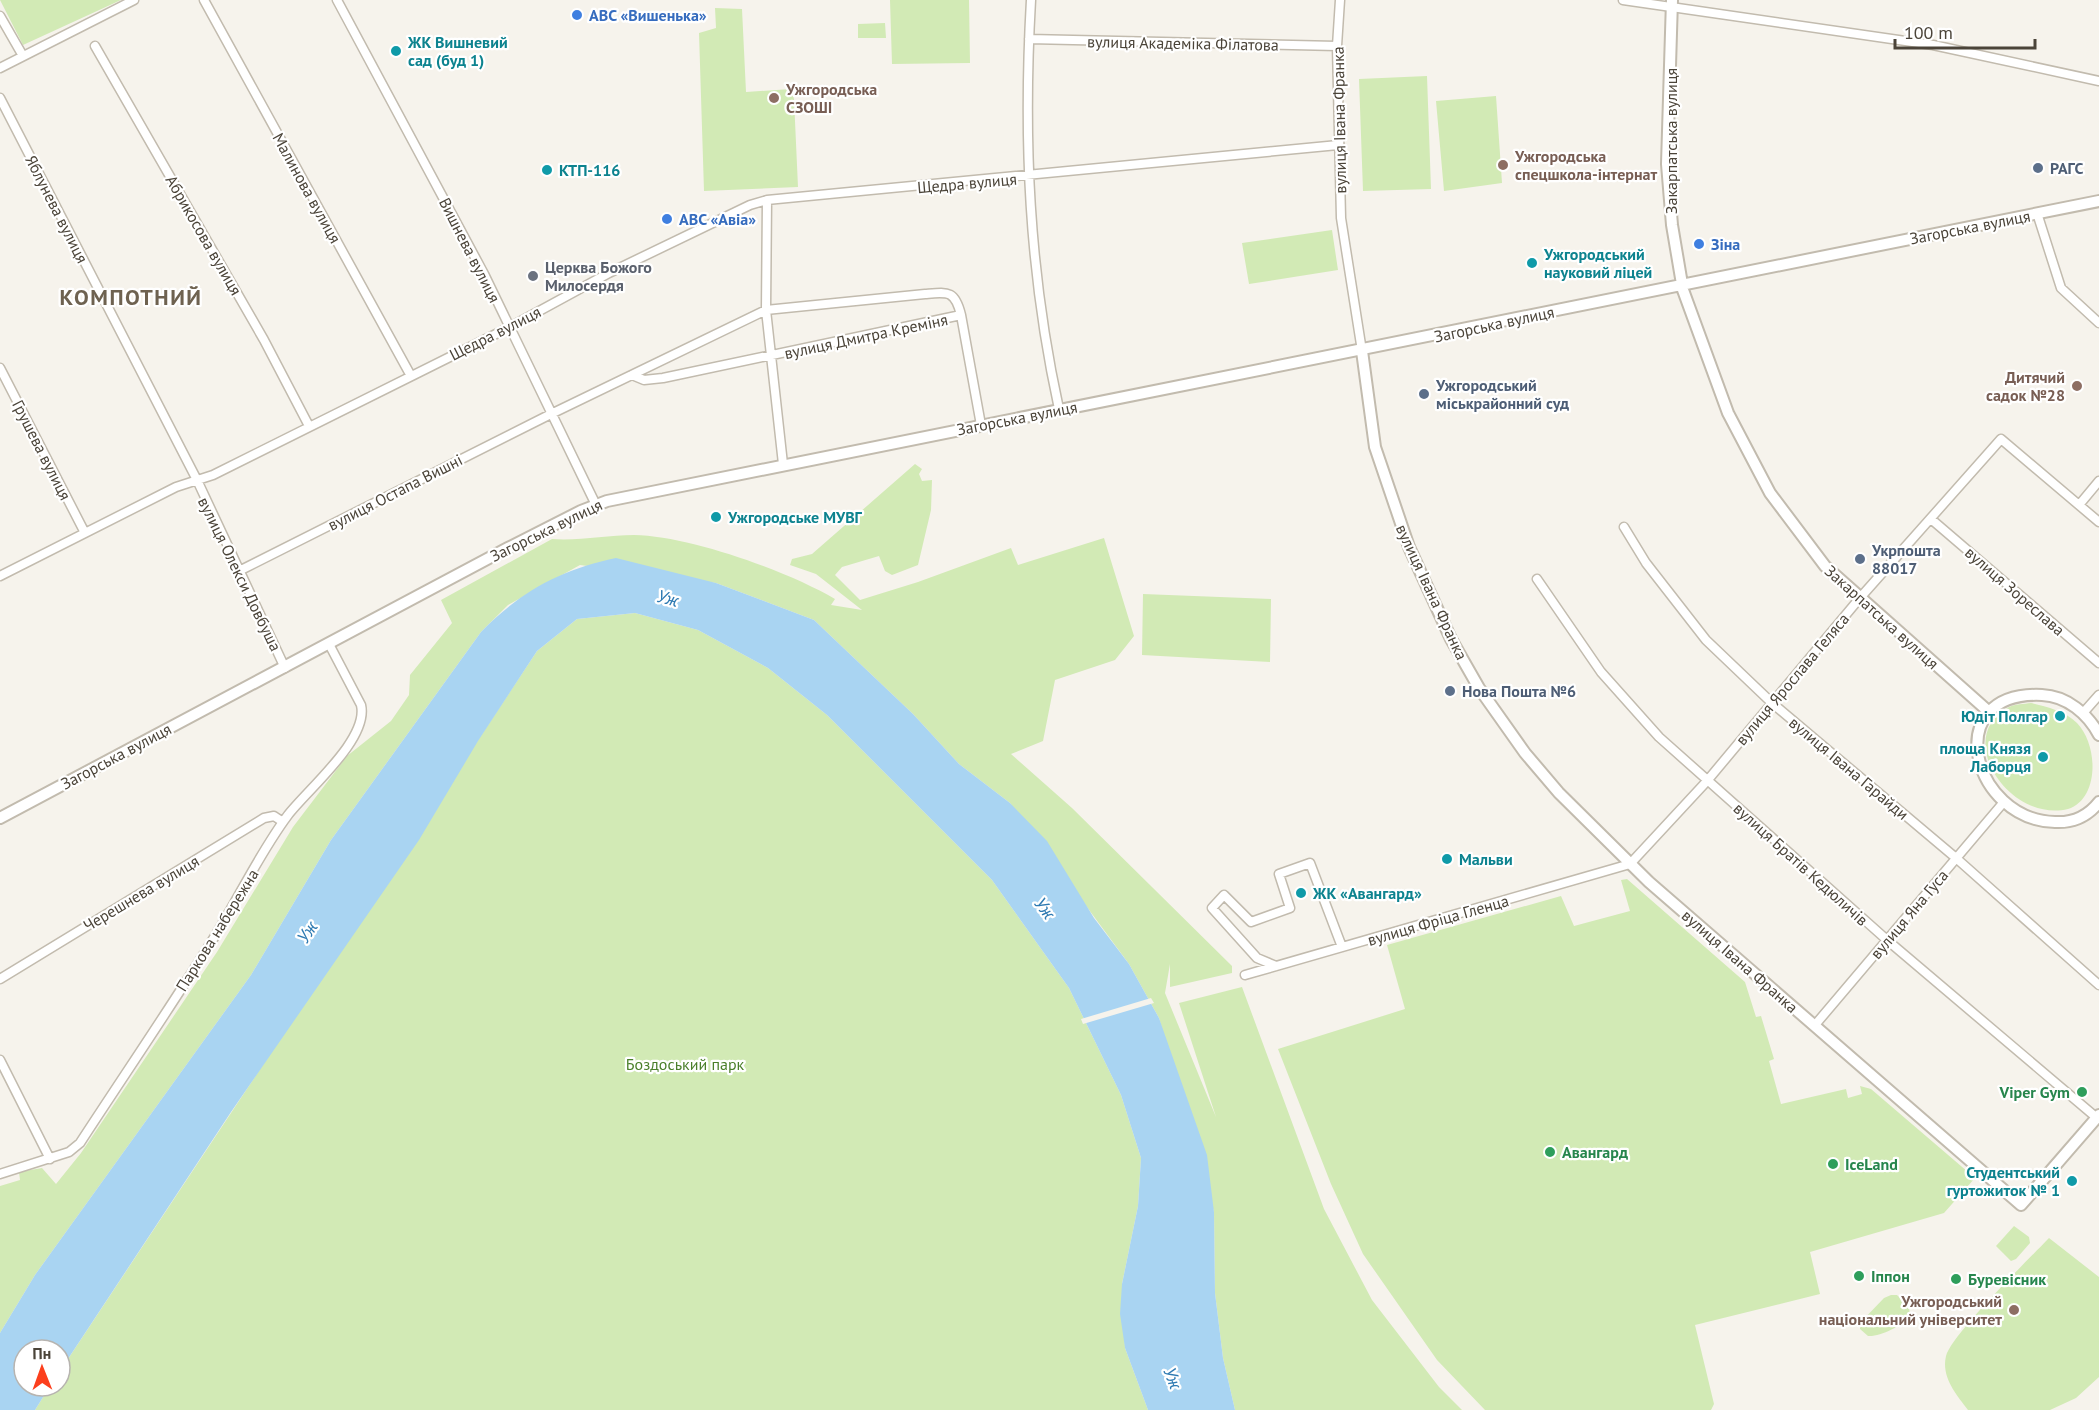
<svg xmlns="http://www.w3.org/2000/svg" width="2099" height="1410" viewBox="0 0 2099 1410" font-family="'PT Sans',sans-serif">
	<rect width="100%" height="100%" fill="#f6f3ec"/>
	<path fill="#d2eab5" d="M0 0H121L23 45Z
		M890 0H969L970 63 892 64Z
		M715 8 742 9 746 92 791 89 794 99 798 187 704 191 699 33 716 28Z
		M885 23 886 38H858V24Z
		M1427 76 1431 189 1363 191 1359 79Z
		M1496 96 1502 183 1444 191 1436 101Z
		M1332 230 1338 270 1249 284 1242 243Z
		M915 464 922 469 919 474 922 481 932 480 931 510 918 565 892 575 885 571 879 556 842 567 835 575 860 600 918 582 1011 548 1018 565 1104 538 1134 636 1115 660 1055 680 1043 741 1011 754 1072 808 1232 966V973L1170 987V964L1165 993 1216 1117 1179 1003 1242 987 1324 1209 1372 1300 1439 1387 1462 1410H1235L1223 1358 1215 1293 1214 1212 1159 1018 1129 964 1010 803 959 764 913 714 814 620 716 583 580 565 508 605 481 632 331 840 251 975 35 1275 0 1333V1186L20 1180 19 1172 42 1168 56 1184 81 1153 217 952 293 827 347 756 391 721 409 695 410 675 452 623 441 600 552 539C579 541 607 535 634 535 690 536 787 571 835 599L831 605 862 610 816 574 790 565 792 559 812 554Z
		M1143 594 1271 599 1270 662 1142 655Z
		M635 613 698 630 768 668 827 715 992 880 1069 988 1121 1095 1141 1158 1138 1206 1122 1284 1125 1348 1148 1410H35L50 1386H60V1371L537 651 577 619Z
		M2031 703C2047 707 2065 711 2077 723 2099 746 2099 799 2068 809 2009 823 1952 737 2009 707 2015 704 2024 704 2031 703Z
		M1627 879 1745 982 1756 1017 1761 1016 1774 1059 1769 1061 1781 1104 1846 1089 1848 1098 1862 1094 1860 1086 1871 1089 1975 1178 1944 1213 1810 1252 1820 1294 1695 1325 1714 1404 1711 1410H1485L1437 1360 1363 1254 1331 1184 1278 1049 1405 1009 1387 945 1561 896 1574 926 1630 911 1621 880Z
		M2014 1226 2029 1237 2030 1243 2016 1259 2011 1261 1996 1246Z
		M2049 1238 2099 1277V1377L2076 1398 2050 1410H1968C1956 1394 1941 1377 1946 1356 1951 1335 2030 1258 2049 1238Z
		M1891 1295H1897L1909 1307 1910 1316C1902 1326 1880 1337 1868 1336L1860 1329V1323L1884 1298Z"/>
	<path fill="#a9d4f2" d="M616 558 716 583 814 620 913 714 959 764 1010 803 1047 841 1094 918 1129 964 1159 1018 1207 1155 1214 1212 1215 1293 1223 1358 1235 1410H1148L1125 1348 1120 1314 1122 1284 1138 1206 1141 1158 1121 1095 1069 988 992 880 827 715 768 668 698 630 635 613 577 619 537 651 478 741 419 840 231 1112 60 1371V1350H24V1386H50L35 1410H0V1333L35 1275 251 975 331 840 481 632C521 591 560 570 616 558Z"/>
	<path fill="#f6f3ec" d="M1151 998 1154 1003 1083 1024 1081 1019Z"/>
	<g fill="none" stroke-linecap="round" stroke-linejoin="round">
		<defs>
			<path id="minor" d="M204 0 411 376
				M337 0 484 274 596 505
				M1031 0C1023 140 1029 272 1059 409
				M1340 0 1337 46 1341 218 1362 351
				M1623 0 1933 45 2099 81
				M0 16 23 56
				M1029 39 1337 46
				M95 46 264 340 309 426
				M0 68 134 0
				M0 98 197 480 285 668
				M767 200 766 310 783 464
				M2037 213 2061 288 2099 323
				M0 368 85 533
				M632 375 644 380 663 378 961 315
				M2079 505 2099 481
				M1931 519 2099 663
				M1624 527 1646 563 1706 640 1772 703 1956 858 2099 985
				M239 571 551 414 766 310 925 294C948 292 955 290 961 315L981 425
				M0 576 176 487 213 475 508 328 609 273 750 205 767 200 1338 145
				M1537 579 1601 672 1659 737 1887 940 2097 1118
				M2083 713 2099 695
				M1276 966 1257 958 1212 908 1224 895 1251 922 1290 908 1279 874 1310 863 1342 947
				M1245 975 1630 864 1707 781 1859 599 2001 439 2099 522
				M0 979 264 818 274 816 283 822
				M1815 1025 2003 803
				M0 1060 50 1159
				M0 1174 69 1152 80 1143C123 1077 168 1011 210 944 237 902 258 855 288 815 308 789 369 739 361 705L329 644"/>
			<path id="tertiary" d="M1672 0 1667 164 1672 225 1683 290 1728 413 1770 493 1825 566 1988 711
				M1362 351 1375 447 1409 547 1451 639 1479 688 1525 753 1559 793 1649 882 2021 1205 2099 1115
				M2099 735C2088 714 2067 696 2042 695 1939 690 1971 820 2055 822 2073 823 2088 816 2099 802
				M0 818 508 548 581 511 607 501 2099 201"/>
		</defs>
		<use href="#minor" stroke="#c2bbae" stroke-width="11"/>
		<use href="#tertiary" stroke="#c2bbae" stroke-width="14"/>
		<use href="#minor" stroke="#fff" stroke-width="8"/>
		<use href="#tertiary" stroke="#fff" stroke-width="10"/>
	</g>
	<g fill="#3f7fe0" stroke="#fff" stroke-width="2">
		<circle cx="577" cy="15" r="6"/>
		<circle cx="667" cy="219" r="6"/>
		<circle cx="1699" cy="244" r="6"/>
	</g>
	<g fill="#0f9aa8" stroke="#fff" stroke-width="2">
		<circle cx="396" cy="51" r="6"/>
		<circle cx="547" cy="170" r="6"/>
		<circle cx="1532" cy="263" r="6"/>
		<circle cx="716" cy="517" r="6"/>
		<circle cx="2060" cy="716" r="6"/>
		<circle cx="2043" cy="757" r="6"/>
		<circle cx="1447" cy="859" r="6"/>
		<circle cx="1301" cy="893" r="6"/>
		<circle cx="2072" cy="1181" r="6"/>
	</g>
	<g fill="#8d6e63" stroke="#fff" stroke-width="2">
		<circle cx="774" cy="98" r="6"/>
		<circle cx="1503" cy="165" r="6"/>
		<circle cx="2077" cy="386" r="6"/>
		<circle cx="2014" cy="1310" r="6"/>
	</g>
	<g fill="#5c6f8a" stroke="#fff" stroke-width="2">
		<circle cx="2038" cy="168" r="6"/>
		<circle cx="1424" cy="394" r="6"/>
		<circle cx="1860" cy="559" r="6"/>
		<circle cx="1450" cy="691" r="6"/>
	</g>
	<circle fill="#6b7280" stroke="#fff" stroke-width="2" cx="533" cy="276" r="6"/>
	<g fill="#2e9e5b" stroke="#fff" stroke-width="2">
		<circle cx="2082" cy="1092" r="6"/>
		<circle cx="1550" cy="1152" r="6"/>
		<circle cx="1833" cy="1164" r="6"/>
		<circle cx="1859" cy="1276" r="6"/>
		<circle cx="1956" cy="1279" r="6"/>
	</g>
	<g text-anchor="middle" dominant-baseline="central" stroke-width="4.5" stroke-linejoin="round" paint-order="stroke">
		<g font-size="16" font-weight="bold" fill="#366cbe" stroke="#fff" text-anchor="start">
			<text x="589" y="15">ABC «Вишенька»</text>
			<text x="679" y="219">ABC «Авіа»</text>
			<text x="1711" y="244">Зіна</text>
		</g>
		<g font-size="16" font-weight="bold" fill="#0d838f" stroke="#fff" text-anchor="start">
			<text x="408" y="42">ЖК Вишневий<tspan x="408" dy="18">сад (буд 1)</tspan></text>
			<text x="559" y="170">КТП-116</text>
			<text x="1544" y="254">Ужгородський<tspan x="1544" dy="18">науковий ліцей</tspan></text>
			<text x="728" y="517">Ужгородське МУВГ</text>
			<text x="2048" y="716" text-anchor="end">Юдіт Полгар</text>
			<text x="2031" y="748" text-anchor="end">площа Князя<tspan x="2031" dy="18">Лаборця</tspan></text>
			<text x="1459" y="859">Мальви</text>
			<text x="1313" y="893">ЖК «Авангард»</text>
			<text x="2060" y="1172" text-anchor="end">Студентський<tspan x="2060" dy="18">гуртожиток № 1</tspan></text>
		</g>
		<g font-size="16" fill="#4b4439" stroke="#fff">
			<text transform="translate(1183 43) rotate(1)">вулиця Академіка Філатова</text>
			<text transform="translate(1339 120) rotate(-91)">вулиця Івана Франка</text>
			<text transform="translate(1671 141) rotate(-90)">Закарпатська вулиця</text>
			<text transform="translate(967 183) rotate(-5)">Щедра вулиця</text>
			<text transform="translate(307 188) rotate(61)">Малинова вулиця</text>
			<text transform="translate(57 209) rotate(63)">Яблунева вулиця</text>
			<text transform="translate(1970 227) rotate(-11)">Загорська вулиця</text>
			<text transform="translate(204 235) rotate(60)">Абрикосова вулиця</text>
			<text transform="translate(470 250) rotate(63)">Вишнева вулиця</text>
			<text transform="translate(1494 324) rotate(-12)">Загорська вулиця</text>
			<text transform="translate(495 333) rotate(-27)">Щедра вулиця</text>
			<text transform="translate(866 336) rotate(-12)">вулиця Дмитра Креміня</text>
			<text transform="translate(1017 418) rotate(-11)">Загорська вулиця</text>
			<text transform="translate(42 450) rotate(63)">Грушева вулиця</text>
			<text transform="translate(395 492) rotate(-27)">вулиця Остапа Вишні</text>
			<text transform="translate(546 530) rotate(-26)">Загорська вулиця</text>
			<text transform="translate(240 574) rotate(64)">вулиця Олекси Довбуша</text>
			<text transform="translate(2015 591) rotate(41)">вулиця Зореслава</text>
			<text transform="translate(1432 592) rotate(65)">вулиця Івана Франка</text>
			<text transform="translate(1882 617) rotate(42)">Закарпатська вулиця</text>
			<text transform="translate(1792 679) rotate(-50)">вулиця Ярослава Геляса</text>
			<text transform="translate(116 756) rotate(-28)">Загорська вулиця</text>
			<text transform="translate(1849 768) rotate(40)">вулиця Івана Гарайди</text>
			<text transform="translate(1801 864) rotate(42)">вулиця Братів Кедюличів</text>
			<text transform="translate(141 893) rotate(-31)">Черешнева вулиця</text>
			<text transform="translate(1909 914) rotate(-50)">вулиця Яна Гуса</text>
			<text transform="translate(1438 920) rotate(-16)">вулиця Фріца Гленца</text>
			<text transform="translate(217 930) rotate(-58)">Паркова набережна</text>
			<text transform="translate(1740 961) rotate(41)">вулиця Івана Франка</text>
		</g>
		<g font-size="16" font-weight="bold" fill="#785e54" stroke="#fff" text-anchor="start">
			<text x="786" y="89">Ужгородська<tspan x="786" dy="18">СЗОШІ</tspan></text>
			<text x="1515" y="156">Ужгородська<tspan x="1515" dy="18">спецшкола-інтернат</tspan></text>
			<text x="2065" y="377" text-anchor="end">Дитячий<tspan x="2065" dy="18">садок №28</tspan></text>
			<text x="2002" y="1301" text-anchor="end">Ужгородський<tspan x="2002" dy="18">національний університет</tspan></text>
		</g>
		<g font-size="16" font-weight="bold" fill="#4e5e75" stroke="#fff" text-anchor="start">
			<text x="2050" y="168">РАГС</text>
			<text x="1436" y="385">Ужгородський<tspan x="1436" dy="18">міськрайонний суд</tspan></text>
			<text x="1872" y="550">Укрпошта<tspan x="1872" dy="18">88017</tspan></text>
			<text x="1462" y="691">Нова Пошта №6</text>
		</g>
		<g font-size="16" font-weight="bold" fill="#5b616d" stroke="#fff" text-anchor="start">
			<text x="545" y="267">Церква Божого<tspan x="545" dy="18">Милосердя</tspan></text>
		</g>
		<g font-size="16" fill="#4a7f2a" stroke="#fff">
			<text x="685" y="1064">Боздоський парк</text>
		</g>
		<g font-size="16" font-weight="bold" fill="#27864d" stroke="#fff" text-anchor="start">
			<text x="2070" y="1092" text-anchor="end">Viper Gym</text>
			<text x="1562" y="1152">Авангард</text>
			<text x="1845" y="1164">IceLand</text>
			<text x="1871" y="1276">Іппон</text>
			<text x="1968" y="1279">Буревісник</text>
		</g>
		<g font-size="18" font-style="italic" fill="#2e7ab2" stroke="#fff">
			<text transform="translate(668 598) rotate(15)">Уж</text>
			<text transform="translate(1045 908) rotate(53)">Уж</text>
			<text transform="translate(307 932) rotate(-57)">Уж</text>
			<text transform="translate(1173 1378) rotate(69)">Уж</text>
		</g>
		<g font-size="22" font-weight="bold" letter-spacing="1.5" fill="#6e6250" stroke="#fff">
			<text x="131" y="297">КОМПОТНИЙ</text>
		</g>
	</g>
	<g transform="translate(42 1368) rotate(359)"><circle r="28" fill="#ffffff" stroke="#b7b4b0" stroke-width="1.5"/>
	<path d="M0-4.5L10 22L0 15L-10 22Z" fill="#fc3f1d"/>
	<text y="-9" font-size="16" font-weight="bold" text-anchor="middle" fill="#4b4439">Пн</text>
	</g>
	<path d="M1895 39v9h140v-9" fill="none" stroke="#4b4439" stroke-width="3"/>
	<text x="1904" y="39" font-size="18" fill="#4b4439" stroke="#ffffff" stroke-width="4.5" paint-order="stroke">100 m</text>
</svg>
